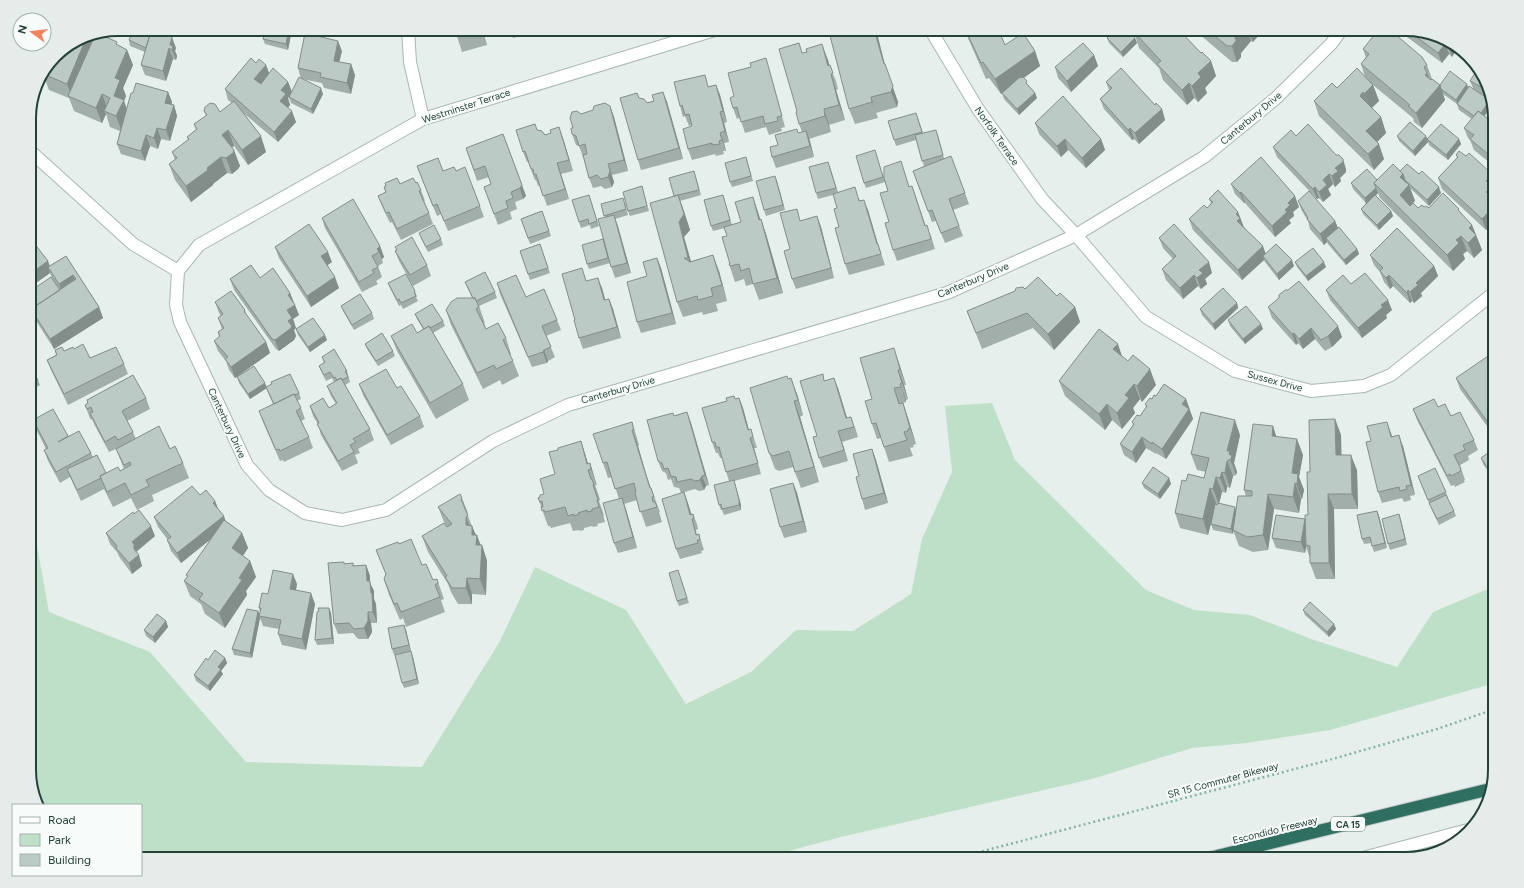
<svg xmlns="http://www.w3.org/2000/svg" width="1524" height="888" viewBox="0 0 1524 888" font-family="Figtree,sans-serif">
	<rect width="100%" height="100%" fill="#e6efeb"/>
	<path fill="#bfe0c8" d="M992 403 1015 460 1146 590 1194 610 1250 615 1311 639 1397 667 1433 612 1495 586V683L1330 730 1247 743 1192 748 1092 779 841 837 759 859H141V805H39L29 776V501L49 612 150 652 246 762 422 767 500 641 535 567 626 610 686 704 751 672 796 630 853 631 911 594 922 539 952 472 945 406Z"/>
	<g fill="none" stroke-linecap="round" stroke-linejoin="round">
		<defs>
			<path id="service" d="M1359 859 1468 830"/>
			<path id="minor" d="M408 29 410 62 423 119
				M930 29 978 109 1042 199 1076 235 1146 317 1235 371 1311 391 1364 386 1391 375 1495 292
				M29 150 133 244 178 271
				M178 271 176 305 180 322 247 465 269 490 305 513 342 520 386 510 493 441 568 405 947 293 1076 235 1204 157 1275 99 1331 44 1342 29
				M178 271 199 245 423 119 718 29"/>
			<path id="motorway" d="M1205 859 1490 789"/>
		</defs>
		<use href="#service" stroke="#a8b8b2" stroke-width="14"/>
		<use href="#minor" stroke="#a8b8b2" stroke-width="14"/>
		<use href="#motorway" stroke="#c2cac8" stroke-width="14"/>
		<path stroke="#86b3a5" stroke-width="2.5" stroke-dasharray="2 3" stroke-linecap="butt" d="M953 859 1329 760 1437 729 1495 709"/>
		<use href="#service" stroke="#fff" stroke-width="12"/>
		<use href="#minor" stroke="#fff" stroke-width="12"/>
		<use href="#motorway" stroke="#2f6f62" stroke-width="12"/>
	</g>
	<path fill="#a1aea9" d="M134 29H159L157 33 176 48 175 51 177 56 176 60 173 59 166 81 145 75 141 65 145 52 130 46 129 40Z
		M209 29H224L222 37 211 34Z
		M266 29H292L288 50 265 44 263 39Z
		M319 29H353V30Z
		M445 29H482L487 45 462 52 455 30 447 32Z
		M509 29H549L513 38Z
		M842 29H875L885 65 898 102 897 107 876 113 878 118 855 124 849 109Z
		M964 29H998L1005 45 1035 51 1040 66 1024 78 1028 85 1035 93 1037 98 1019 115 1004 99 1002 93 1003 92 1001 94 989 78 986 79Z
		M1074 29H1085L1078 34Z
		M1135 29H1178L1201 53 1211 61 1216 76 1205 88 1207 93 1198 102 1194 98 1187 105 1163 80 1159 68 1139 48 1134 32 1136 30Z
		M1195 29H1264L1253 42 1251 41 1241 53V57L1237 62H1232L1198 33Z
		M1398 29H1406L1454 47 1455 52 1452 57 1449 54 1442 63 1399 31Z
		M104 32 103 34 107 38 118 45 127 50 133 65 123 88 126 96 124 101 127 109 133 93 168 92 172 102 171 105H174L177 116 170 141 161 139 158 149 150 146 145 161 121 154 117 144 120 131 110 127 106 114 102 123 74 111 69 98 49 90 46 82 39 79 55 55 84 36Z
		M1107 38H1135L1137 43 1123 57 1109 43Z
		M1363 49 1427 65 1432 79 1440 85 1473 88 1470 81 1483 73 1492 101H1490L1492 105 1484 116 1493 123 1495 121V167L1474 150 1470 140 1468 138 1464 128 1472 119 1459 110 1457 104 1443 94 1445 100 1422 128 1414 122 1413 118 1373 85 1379 101 1372 108 1381 117 1386 133 1377 142 1384 159 1374 170 1319 116 1314 101 1337 88 1365 77 1361 64 1366 58Z
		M342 51 339 62 351 64 355 75 351 94 324 88 322 83 302 79 323 94 313 114 291 103 289 97 291 94 288 98 290 105 288 108 296 122 278 142 241 111 266 152 248 165 234 146 232 147 240 166 238 169 232 174 227 173 213 184V185L191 202 175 180 169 164 175 160 172 152 188 140 187 137 196 130 194 124 206 116 204 111 220 112 232 103 228 100 225 89 256 63 266 65 269 73 288 82 292 92 301 79 298 68Z
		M803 53 828 60 829 66 830 65 838 89 836 90 845 120 829 125 831 132 809 139 814 157 776 168 772 157 778 145 802 132 799 124 797 111Z
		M1094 55 1098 66 1071 92 1058 78 1055 67Z
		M769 69 785 127 781 128 782 131 769 135 766 127 745 133 740 118 737 119 733 108 734 96Z
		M1106 82 1155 105 1162 109 1165 120 1139 144 1134 139 1132 140 1104 109 1100 99 1109 90Z
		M716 85 720 95 727 122 724 123 729 142 724 143 726 151H723L724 154 716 156 715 154 692 160 688 149 692 126V125L689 126 685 116 683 117 680 106 709 86Z
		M663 92 667 102 683 159 641 170 638 160 639 98 647 103 654 101Z
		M610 106 614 117 628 171 612 175 614 182 612 187 605 189 601 186 593 188 589 178 583 156V157L579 146 576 145 572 134 573 128 581 114Z
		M918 118 923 133 938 135 944 158 965 193 969 204 953 210 963 236 945 243 936 221 932 222 913 171 924 166 916 140 896 146 894 140Z
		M1035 123 1101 139 1105 150 1086 168 1068 150 1061 157 1039 134Z
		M535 124 537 130 545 135 551 133 559 127 573 171 561 174 569 199 547 206 540 185 538 186 536 180H535L528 162H527L523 152Z
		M503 134 526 196 523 199 515 202 517 209 510 212 512 219 498 225 484 187 491 184 489 177 477 181 466 148Z
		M1296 136 1346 169V172L1340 178 1341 181 1335 187 1333 184 1328 189 1331 195 1323 202 1319 198 1317 199 1277 157 1273 147Z
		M1397 136H1426L1428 142 1415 156 1399 141Z
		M1427 139H1459L1461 144 1448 160 1429 145Z
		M876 155 884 178 901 161 909 187 912 186 925 226 931 236 935 249 897 261 893 250 889 222 888 191 885 182 866 188 864 183Z
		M1456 155 1492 174 1495 182V186L1493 188V199L1495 201V220L1486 230 1442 189 1438 178 1457 158Z
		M746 157 753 181 732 187 730 182Z
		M830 167 838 192 859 198 860 201 868 210 878 244 885 265 849 275 845 264 837 208 833 195 818 199 816 193Z
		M443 171H456L480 206 484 217 448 231 441 214 437 216 421 177Z
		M694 171 701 195 680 201 690 230 684 237 691 261 719 271 727 301 716 304 718 311 703 315 702 312 683 317 677 302 674 196Z
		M1400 171 1419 174 1441 193 1429 206 1410 188 1415 201 1410 206 1418 208 1424 207 1461 213 1472 225 1482 250 1474 258 1467 251 1463 254 1465 259 1453 271 1380 198 1378 193 1376 196 1391 211 1393 216 1379 230 1363 214 1361 209 1366 203 1353 189 1351 183 1377 180Z
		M775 176 785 210 766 216 764 210Z
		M385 183 400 184 416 183 421 190 425 201H424L429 213 433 224 401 240 392 222 390 223 382 206 378 196 386 192 384 187 386 186Z
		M1231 184 1299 207 1293 212 1294 216 1289 220 1291 223 1275 237 1245 203H1244L1235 194Z
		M642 186 649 211 630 216 628 211Z
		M589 195 599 226 591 229 590 225 581 228 579 222Z
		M723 195 732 225 741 222 753 197 760 219H761L766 234 783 293 759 300 753 284 746 286 744 279 735 282 729 264H730L727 236 725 228 713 231 711 226Z
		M1209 199 1238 212 1244 227 1266 254 1294 266 1279 280 1265 262 1264 260 1242 280 1193 230 1189 219 1207 208 1211 203Z
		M1298 201 1335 221 1338 228 1357 249 1359 254 1346 265 1328 244 1327 242 1324 245 1310 229 1308 221 1302 211Z
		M625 203 628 215 615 219 631 273 615 278 610 263 589 269 587 264 603 239 605 217 601 204Z
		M542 211 551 236 530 244 521 219Z
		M817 216 821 227 834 278 796 289 792 279 790 249 801 221Z
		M322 218 380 246 384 257 382 259 383 263 378 266 382 277 376 281 378 284 362 292 325 228Z
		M419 233 441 239 443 245 428 252 421 238Z
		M1159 238 1212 273 1205 279 1207 284 1201 289 1198 286 1183 299 1166 280 1162 269 1173 259 1163 248Z
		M540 244 550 273 530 280 520 251Z
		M275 247 332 262 327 265 339 288 311 307 279 258Z
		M395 247 427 265 431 276 413 286 399 261 395 251 397 250Z
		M29 248 48 261 50 266 66 256 99 307 103 318 54 349 35 319 31 309 29 310V292L56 284 52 278 50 273 33 285 31 281 29 283Z
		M1370 255 1434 266 1438 276 1421 293 1422 296 1414 303 1412 301 1410 303 1393 286 1390 289 1384 282 1380 272 1374 265Z
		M657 258 661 268 676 324 641 333 637 322Z
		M1295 262 1326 267 1308 281 1297 267Z
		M230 279 290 293 299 315 293 319 296 328 294 330 296 336 294 340 279 351 276 349 234 290Z
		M586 281 602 288 605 300 609 299 613 309 621 338 583 349 579 338 575 320Z
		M465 282 495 292 497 298 479 306 485 323H484L486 329 506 338 511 354 510 355 513 361 519 376 502 385 500 380 483 389 451 325 446 310 472 298Z
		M388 283 415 291 417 297H416L418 301 403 309 401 305 399 306 390 288Z
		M497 283 526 297 557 320 561 330 546 336 555 357 548 361 547 363 532 367 500 294Z
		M1351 284 1392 310 1386 315 1387 318 1362 338 1330 300 1326 290Z
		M1025 289 1057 296 1075 307 1080 322 1054 350 1033 328 982 349 967 311Z
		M215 302 245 310 247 317 266 342 270 353 235 378 229 370 226 361 218 351 214 341 219 337 218 332 222 329 218 318 221 316 219 313Z
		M1237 303 1238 308 1215 330 1202 315 1200 309Z
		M341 306 372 313 374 319 354 330 343 311Z
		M1268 307 1342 337 1332 347 1325 351 1315 339 1303 349 1298 343 1296 345 1272 318Z
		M415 314 443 321 445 326 433 333 463 384 469 400 436 419 397 351 391 336 417 333 423 329 417 319Z
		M1228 320 1263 329 1245 344 1230 326Z
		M296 329 327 340 310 352 298 335Z
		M365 344 393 351 395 356 378 366 367 349Z
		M74 349 90 358 124 364 128 374 68 405 51 370 47 360 56 355 55 350 64 351Z
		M322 357 347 371 350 382 345 385 370 429 374 440 358 449 360 453 355 455 358 463 342 471 321 435 318 424 313 416 310 406 329 408 336 404 331 396 327 386 334 382 332 378 326 381 321 371 319 366 324 363Z
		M1122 357 1156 385 1142 402 1140 399 1133 408 1135 413 1122 429 1112 420 1105 430 1065 396 1059 381Z
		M1495 359V437L1460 389 1456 378Z
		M899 363 906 385H904L908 399 906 400V402L903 403 908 418 916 444 913 445 914 447 910 448 913 456 889 462 881 438 877 439 872 424V399Z
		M29 364 38 380 40 385 29 392Z
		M237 377 267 387 299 393 301 399 297 401 301 408 305 419 301 421 309 437 313 448 284 462 283 460 280 461 263 422 259 411 273 404 266 388 250 399 239 383Z
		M788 379 797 394 803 415 800 417 819 482 801 488 793 467 779 471 775 469 769 453Z
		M825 381 838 388 847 418 855 427 858 437 842 442 848 461 823 468 819 458 817 436Z
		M359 384 420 416 424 427 391 445 363 395Z
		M1156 396 1186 399 1193 419 1166 459 1156 453V454L1146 448 1136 463 1124 455 1120 444 1133 425 1132 422 1140 416 1146 407 1145 404Z
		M146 398 150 409 127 421 133 432 136 439 170 449 183 463 189 478 152 495 154 501 137 510 131 498 113 507 104 489 81 501 70 477 60 483 48 461 44 450 46 449 37 431 33 420 68 437 91 453 93 457 106 473 120 471 124 469 116 449 120 447 109 452 94 424 92 419 91 420 89 416 85 405 88 403 87 400Z
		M739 398 743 408 749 430 751 429 757 448H754L761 474 734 481 741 505V510L724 515 722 510H721L719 505 729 481 722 458H720L718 453H716L712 442 735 399Z
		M1438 407 1451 416 1474 440 1478 450 1468 456 1469 460 1460 465 1465 480H1464L1465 482 1455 487 1454 485 1451 486 1417 420 1413 409Z
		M687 412 691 423 709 485 706 486 704 490 699 491 695 489 681 493 679 488 674 487 671 479 668 480 666 473 662 471 658 461 674 416Z
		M1335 419 1341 435V455L1357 470 1358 509H1334L1335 579H1316L1310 563V558L1306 547 1305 553 1276 548 1272 538 1305 519 1308 515 1310 472Z
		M632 422 637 438 639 445 638 446 645 472 660 512H659L662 522 646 527 637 500 624 504 637 548 618 553 614 543 619 499 612 477 608 478 603 463Z
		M1273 426 1276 436 1303 455 1299 477 1304 490 1302 499H1301L1299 513 1274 509 1268 550 1253 552 1239 546 1233 530V534L1213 530 1211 524 1208 535 1180 528 1175 513 1186 481 1204 478 1206 472 1197 470 1191 454 1240 435 1234 463 1237 472 1236 475 1233 476 1230 488 1227 487 1226 493 1222 492 1219 503 1236 511 1246 496 1244 490Z
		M1391 433 1392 437 1403 446 1415 495 1410 496 1411 500 1404 502 1402 498 1382 503 1378 492 1371 441Z
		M581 441 588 464 590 463 595 479 597 485H595L600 500 599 501 604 515 603 516 605 522 597 524 598 526 593 527 592 526 584 528V530L580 531 579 530 573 531 570 523 551 528 550 526H548L538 498 540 497 544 494 555 474 558 450Z
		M1495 448V481L1483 464 1481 458Z
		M872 449 876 460 888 503 865 510 862 499 859 476Z
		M1418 476 1446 492 1448 498H1447L1454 511 1456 516 1439 525 1431 508 1429 503Z
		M1169 478 1171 484 1160 499 1144 488 1142 483Z
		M793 483 797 493 807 532 784 538 780 527Z
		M684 492 691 514H693L697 524 698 529 696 530 697 535 699 534 704 550 701 551 702 553 680 559 676 549Z
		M200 495 215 501 218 509 226 521 242 533 248 548 243 556 250 561 256 577 246 591 247 595 225 628 205 614 201 604 190 596 184 581 187 577 186 575 211 539 181 563 171 551 167 540H168L158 527 154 517Z
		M462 498 468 513 467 514 472 526 476 535 481 545H482L487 561 486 595 472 594V604H458L451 592 448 584 428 552 422 536 447 527 444 522 438 507Z
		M1377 511 1379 516 1387 548 1374 552 1371 543 1364 544 1362 539Z
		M1399 514 1407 545 1390 550 1388 544Z
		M106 533 155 536 136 552 142 566 132 574 120 558 117 552 110 544Z
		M399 544 422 565 433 580 437 579 444 599 441 600 445 612 406 627 403 618 400 620 389 595 384 579 386 575 376 550Z
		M353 563 354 566 366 565 370 576V583L374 591V599L376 604 377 623H371L372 632 368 639H358L353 633 338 634 334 624 345 564Z
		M678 570 689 603 679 606 677 601Z
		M297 584 296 590 315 604 306 650 282 645 278 634 279 629 263 626 260 618 252 658 234 655 232 649 258 611 260 614V612L259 608 268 594Z
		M329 608 331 613 334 644 317 645 315 640Z
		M1303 610 1334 624 1336 629 1329 637 1305 615Z
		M166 621 168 627 155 643 146 636 144 630Z
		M406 630 411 651 394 655 392 649Z
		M413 657 419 684 404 688 402 683Z
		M225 658 227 663 221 671 223 674 210 691 196 681 194 675 208 660Z"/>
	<path fill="#838d89" d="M155 29H159L148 54 146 48Z
		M221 29H224L222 37 220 31Z
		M289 29H292L288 50 286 44Z
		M481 29H482L487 45Z
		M874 29H875L878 37 885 65 898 102 897 107 891 92Z
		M1076 29H1085L1078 34Z
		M1242 29H1247L1251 41 1241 53V57L1237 62 1232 46 1235 37Z
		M1248 29H1264L1253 42Z
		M100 32H104L102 37Z
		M97 33 72 97 67 84 83 41 86 35Z
		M172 37 176 48 175 51 177 56 176 60 170 45Z
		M1135 38 1137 43 1123 57 1121 52Z
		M338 41 342 51 337 71 334 61Z
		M1450 41 1455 45 1454 47 1455 52 1452 57 1448 46Z
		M822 44 828 60 832 74 828 66Z
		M1445 44 1449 54 1442 63 1438 53Z
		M169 48 173 59 166 81 163 71Z
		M127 50 133 65 123 88 126 96 124 101 129 116 122 132 116 116 114 96 115 78Z
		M1035 51 1040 66 1001 94 995 79Z
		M1094 55 1098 66 1071 92 1067 81Z
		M1211 61 1216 76 1205 88 1207 93 1198 102 1192 86 1198 73Z
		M351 64 355 75 351 94 347 83Z
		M266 65 270 76 258 90 254 79Z
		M830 65 836 81 838 89 833 73Z
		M1427 73 1433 89 1425 75Z
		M831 74 836 90 845 120 839 105Z
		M288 82 292 92 288 98 290 105 284 112 280 101 281 90Z
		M1189 83 1194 98 1187 105 1182 90Z
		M1467 84 1469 90 1458 105 1456 100Z
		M716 85 720 95 727 122 723 111Z
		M1373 85 1379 101 1370 109 1364 94Z
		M1440 85 1445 100 1422 128 1416 113Z
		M321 88 323 94 313 114 311 109Z
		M168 92 172 102 169 113 165 103Z
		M663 92 667 102 683 159 679 148Z
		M1363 92 1369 108 1360 96Z
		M1035 93 1037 98 1019 115 1017 109Z
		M102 94 108 110 104 111 106 114 102 123 96 108Z
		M871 97 876 113 878 118 872 102Z
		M1490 100 1492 105 1479 124 1477 118Z
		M174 105 177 116 170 141 166 130Z
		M610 106 614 117 628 171 624 160Z
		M824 109 829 125 831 132 825 116Z
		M1162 109 1165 120 1139 144 1135 133Z
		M292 111 296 122 278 142 274 132Z
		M720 112 724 123 729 142 725 131Z
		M1381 117 1386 133 1372 147 1366 131Z
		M559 127 563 138 573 171 569 160Z
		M157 128 161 139 158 149 154 138Z
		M1130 128 1134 139 1132 140 1128 130Z
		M228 130 234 146 228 150 222 135Z
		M806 131 810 141 814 157 810 146Z
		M720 133 724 143 726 151 722 140Z
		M503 134 526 196 523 199 520 188Z
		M146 135 150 146 145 161 141 151Z
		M261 136 266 152 248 165 242 150Z
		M1426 136 1428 142 1415 156 1413 151Z
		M1065 139 1068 150 1061 157 1057 146Z
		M1101 139 1105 150 1086 168 1082 158Z
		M1459 139 1461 144 1448 160 1446 155Z
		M1379 144 1384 159 1374 170 1368 154Z
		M234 150 240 166 238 169 232 174 226 158Z
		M221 157 227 173 213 184V185L191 202 186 186Z
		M1343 159 1346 169V172L1340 178 1341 181 1335 187 1332 176 1335 168Z
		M557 163 561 174 569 199 565 189Z
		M608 164 614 182 612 187 608 177Z
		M1329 174 1333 184 1328 189 1331 195 1323 202 1319 192 1323 180Z
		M1403 174 1408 187 1409 185 1415 201 1405 210 1400 195V177Z
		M1492 174 1495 182V186L1493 188 1495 194V197L1489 203 1486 192V181Z
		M775 176 777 181 785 210 783 205Z
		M912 186 916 197 929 236 925 226Z
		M1315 187 1319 198 1317 199 1313 189Z
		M1439 187 1441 193 1429 206 1427 200Z
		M1376 188 1378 193 1366 204 1365 198Z
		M1241 192 1245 203H1244L1240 193Z
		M678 195 684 211 690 230 684 237 694 273 688 258 679 222Z
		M1295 196 1299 207 1293 212 1294 216 1289 220 1291 223 1275 237 1272 226 1285 210 1288 203Z
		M753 197 758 212 765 235 759 220Z
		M864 200 868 210 881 255 877 244Z
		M1495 205V220L1486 230 1482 219Z
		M1391 211 1393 216 1379 230 1377 225Z
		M1238 212 1244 228 1237 221 1236 214Z
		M614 215 618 226 631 273 627 263Z
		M817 216 821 227 834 278 831 268Z
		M761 219 766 234 783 293 777 278Z
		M1335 221 1339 231 1326 238 1327 242 1324 245 1320 234Z
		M1472 225 1482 250 1474 258 1468 243 1469 228Z
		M1461 236 1467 251 1463 254 1465 259 1453 271 1447 255 1456 240Z
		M380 246 384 257 382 259 379 252 377 249Z
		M1263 246 1267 257 1263 256 1264 260 1242 280 1238 270Z
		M1357 249 1359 254 1346 265 1344 260Z
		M328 252 332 262 325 267 321 256Z
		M713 255 719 271 727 301 722 285Z
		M657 258 661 268 676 324 672 313Z
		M1292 260 1294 266 1279 280 1277 274Z
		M48 261 51 272 48 267 50 273 33 285 30 274Z
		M1209 262 1212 273 1205 279 1207 284 1201 289 1197 278 1199 270Z
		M1324 262 1326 267 1308 281 1306 276Z
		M1434 266 1438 276 1421 293 1422 296 1414 303 1410 292 1416 283Z
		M73 275 77 285 63 294 59 284Z
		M1194 275 1198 286 1183 299 1180 288Z
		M1389 275 1393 286 1390 289 1386 278Z
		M29 276 31 281 29 283Z
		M335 277 339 288 311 307 307 296Z
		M598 278 602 288 608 310 604 300Z
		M1408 290 1412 301 1410 303 1407 293Z
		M290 293 294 303 288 295Z
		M609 299 613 309 621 338 617 327Z
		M1388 300 1392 310 1386 315 1387 318 1362 338 1358 328 1381 305Z
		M1237 303 1238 308 1215 330 1213 324Z
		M295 305 299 315 293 319 296 328 294 330 296 336 294 340 279 351 275 340 288 321 287 310Z
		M99 307 103 318 54 349 50 339Z
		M1075 307 1080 322 1054 350 1048 334Z
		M1261 324 1263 329 1245 344 1243 339Z
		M1338 326 1342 337 1332 347 1328 336Z
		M1311 328 1315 339 1303 349 1299 339Z
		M1294 333 1298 343 1296 345 1292 334Z
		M325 335 327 340 310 352 308 347Z
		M266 342 270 353 235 378 231 367Z
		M1118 344 1123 359 1113 349Z
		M894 348 899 363 906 385 900 369Z
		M544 350 548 361 547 363 543 352Z
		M1150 369 1156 385 1142 402 1137 386Z
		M898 370 904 385 908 399 902 383Z
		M791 378 797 394 803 415 798 400Z
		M834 378 838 388 850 428 846 418Z
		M265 383 267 388 250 399 248 394Z
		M900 384 906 400V402Z
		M1134 384 1140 399 1133 408 1135 413 1122 429 1117 413 1125 395Z
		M739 398 743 408 751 438 748 430Z
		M1186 399 1193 419 1166 459 1162 449 1182 404Z
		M794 401 800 417 819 482 814 467Z
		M903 403 908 418 916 444 910 428Z
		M1107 404 1112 420 1105 430 1099 414Z
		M687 412 691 423 709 485 705 475Z
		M1335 419 1341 435 1342 471 1336 455Z
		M1235 420 1240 435 1234 463 1237 472 1236 475 1227 451Z
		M1387 422 1391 433 1395 448 1391 437Z
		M1273 426 1278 442 1272 436Z
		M1495 426V436L1492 428Z
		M632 430 638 446 653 497 650 488Z
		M838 431 842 442 848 461 844 450Z
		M1399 435 1403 446 1415 495 1411 485Z
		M1142 437 1146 448 1136 463 1132 452Z
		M750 438 754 448 761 474 758 463Z
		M1297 439 1303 455 1299 477 1304 490 1302 499 1292 473Z
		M581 441 586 457 590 470 587 464Z
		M872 449 876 460 888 503 884 493Z
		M1351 455 1357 470 1358 509 1352 494Z
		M1227 461 1233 476 1230 488 1225 473Z
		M590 463 595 479 597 485 591 469Z
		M1222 472 1227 487 1226 493 1220 478Z
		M702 476 706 486 704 490 700 480Z
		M1216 477 1222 492 1219 504 1213 489Z
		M1169 478 1171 484 1160 499 1158 494Z
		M592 479 598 494 600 500 594 485Z
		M734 480 741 505V510L739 505Z
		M793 483 797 493 807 532 803 521Z
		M1295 483 1301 499 1299 513 1293 497Z
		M1210 488 1216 503 1208 535 1203 519Z
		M684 492 688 503 693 519 690 515Z
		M1268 494 1274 509 1268 550 1263 535Z
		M1328 494 1334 509 1335 579 1329 563Z
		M622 498 626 509 637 548 633 537Z
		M597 500 603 516 605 522 599 507Z
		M215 501 219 511 213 503Z
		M1235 507 1237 513 1233 534 1231 529Z
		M1377 511 1379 516 1387 548 1385 543Z
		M1399 514 1401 520 1407 545 1405 539Z
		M224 516 227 526 181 563 177 553Z
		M466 517 472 533 466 525Z
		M1305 519 1306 547 1305 553 1301 542Z
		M151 526 155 536 136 552 138 555H139L142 566 132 574 129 563 134 549 132 542Z
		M472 526 477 539V535L481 547 482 545 487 561 486 595 480 579 472 535Z
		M242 533 248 548 237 564 232 548Z
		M250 561 256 577 246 591 247 595 225 628 219 613 239 578Z
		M366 565 370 576V583L374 591V599L376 604 377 623 373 612 367 581Z
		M293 574 297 584 294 599 290 589Z
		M467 578 472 594V604L466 588Z
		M311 593 315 604 306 650 302 639Z
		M329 608 331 613 334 644 332 638Z
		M258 611 260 616H259L260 618 252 658 250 653Z
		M368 612 371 623 372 632 368 639 364 628Z
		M166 621 168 627 155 643 153 637Z
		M1334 624 1336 629 1329 637 1327 632Z
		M404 625 406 630 411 651 409 645Z
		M411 651 413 657 419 684 417 679Z
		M225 658 227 663 221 671 223 674 210 691 208 686 218 667Z"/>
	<path fill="#bbcac4" stroke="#838d89" d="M134 29H155L153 32 151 31 146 48 129 40Z
		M210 29H221L220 31Z
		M266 29H289L286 44 263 39Z
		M454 29H481L456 36Z
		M842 29H874L884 64H885L893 86 891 92 871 97 872 102 849 109 829 32Z
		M965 29H998L1005 45 1023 33 1035 51 995 79 983 62 981 63Z
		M1115 29H1126L1135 38 1121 52 1107 38Z
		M1137 29H1178L1201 53 1202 52 1211 61 1198 73 1201 77 1192 86 1189 83 1182 90 1157 64 1161 61 1134 32Z
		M1206 29H1242L1235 37 1236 41 1232 46H1227Z
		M1379 29H1389L1422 57 1427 65 1424 67 1427 73 1425 75 1431 80 1432 79 1440 85 1416 113 1408 106 1410 105 1361 64 1369 54 1363 49Z
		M1406 29 1450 41 1451 42 1448 46 1445 44 1438 53Z
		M151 31 172 37 170 45 173 46 172 50 169 48 163 71 141 65Z
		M96 33H99L106 36V37L117 42 116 44 127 50 115 78 120 80 114 96 124 100 116 116 104 111 110 98 102 94 96 108 68 96Z
		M305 33 338 41 334 61 351 64 347 83 320 77 321 73 298 68Z
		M86 35 83 41H85L67 84 43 74 44 71 55 55 84 36Z
		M799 43 802 53 807 52 806 49 822 44 828 66 830 65 833 73 831 74 839 105 824 109 825 116 799 124 796 112 797 111 779 49Z
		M1083 43 1094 55 1067 81 1055 67Z
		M251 58 256 63 259 59 266 65 254 79 261 84 273 68 288 82 281 90 286 94 280 101 292 111 274 132 225 89Z
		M766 58 782 116 777 117 778 121 765 124 763 116 741 122 737 107 733 108 730 98 734 96 728 73 751 67 750 63Z
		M1121 68 1155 105 1156 103 1162 109 1135 133 1130 128 1128 130 1100 99 1112 88 1106 82Z
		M1357 68 1373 85 1364 94 1363 92 1360 96 1381 117 1366 131 1379 144 1368 154 1314 101 1332 83 1337 88Z
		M1478 68 1483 73 1489 91 1470 81Z
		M1450 71 1467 84 1456 100 1441 89 1440 85Z
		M705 75 708 87 716 85 723 111 720 112 725 131 720 133 722 140 719 141 720 144 712 145V143L688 149 683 129 692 126 689 114 685 115 682 105 680 106 674 82Z
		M299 77 321 88 311 109 289 97Z
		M1020 77 1021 78 1023 77 1027 81 1026 83 1035 93 1017 109 1002 93Z
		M136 83 168 92 165 103 174 105 166 130 157 128 154 138 146 135 141 151 117 144 131 93H133Z
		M1469 86 1490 100 1481 113 1478 111 1474 116 1457 104Z
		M663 92 679 148 638 160 620 98 637 93 639 98 644 99 647 103 654 101 652 95Z
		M1063 96 1101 139 1082 158 1065 139 1057 146 1035 123Z
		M234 101 261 136 242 150 228 130 222 135 234 150 233 153 226 158 221 157 207 168 208 170 186 186 169 164 177 158 172 152 189 139 187 137 197 129 194 124 207 115 204 111 205 107 210 103 215 104 220 112Z
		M605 103 610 106 624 160 608 164 610 171 608 177 601 179 597 175 589 178 583 155 587 154 585 144 579 146 576 136 572 134 571 128H573L570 118 572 112 577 111 581 114 593 110 594 106Z
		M1478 111 1493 123 1495 121V160L1470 139 1474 135 1464 128Z
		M916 113 922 132 894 140 888 121Z
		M1410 122 1426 136 1413 151 1397 136Z
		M535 124 537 130 542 131 545 135 551 133 550 130 559 127 569 160 557 163 565 189 543 196 536 174 534 175 533 169H531L525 151 523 152 516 130Z
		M1308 124 1336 155H1339L1343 159V162L1335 168 1338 171 1332 176 1329 174 1323 180 1327 185 1319 192 1315 187 1313 189 1273 147 1291 130 1296 136Z
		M1441 124 1459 139 1446 155 1427 139Z
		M797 129 798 133 806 131 810 146 772 157 770 147 778 145 775 135Z
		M936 130 943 155 922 161 915 135Z
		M503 134 522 185 520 188 511 192 513 198 506 201 508 208 494 214 484 187 491 184 485 166 474 170 466 148Z
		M875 150 883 177 864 183 856 156Z
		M1459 151 1466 156 1469 153 1492 174 1486 181 1492 186 1486 192 1495 201V205L1482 219 1438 178 1458 157 1456 155Z
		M951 156 965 193 949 199 959 226 941 233 932 210 928 211 913 171Z
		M746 157 751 176 730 182 725 163Z
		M1261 157 1295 196 1288 203 1290 205 1285 210 1287 212 1272 226 1241 192 1240 193 1231 184Z
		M438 158 443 171 454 167 456 171 465 167 480 206 444 221 437 204 433 206 417 166Z
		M901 161 909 187 912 186 925 226 927 225 931 239 893 250 885 223 889 222 880 193 888 191 884 178V167Z
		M828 162 836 188 816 193 809 167Z
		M1393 164 1403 174 1400 177 1409 185 1400 195 1410 206 1413 203 1418 208 1422 205 1424 207 1426 206 1429 208 1443 193 1459 209 1458 210 1472 225 1469 228 1476 235 1468 243 1461 236 1456 240 1459 243 1447 255 1374 183Z
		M1407 164 1419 174 1422 171 1439 187 1427 200 1405 180 1403 174 1400 171Z
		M1367 169 1377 180 1374 183 1376 188 1365 198 1351 183Z
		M694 171 699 190 674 196 669 178Z
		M775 176 783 205 764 210 756 181Z
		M397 178 400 184 413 178 416 183 417 182 421 190 419 191 429 213 397 229 389 212 386 213 378 196 386 192 384 187 386 186 385 183Z
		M642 186 647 206 628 211 623 192Z
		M855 187 859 201 864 200 877 244H878L881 254 845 264 835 228 839 227 834 209 837 208 833 194Z
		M1218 190 1238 212 1236 214 1240 218 1237 221 1263 246 1238 270 1189 219 1204 205 1207 208 1213 202 1209 199Z
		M1309 191 1335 221 1320 234 1307 219 1308 218 1298 201Z
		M589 195 597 221 589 224 588 219 579 222 572 200Z
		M678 195 684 214 679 222 688 258H684L690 262 713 255 722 285 711 288 713 296 698 300 697 296 677 302 650 203Z
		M723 195 730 220 711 226 704 200Z
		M1375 195 1391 211 1377 225 1361 209Z
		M753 197 759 220 761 219 777 278 753 284 749 268 741 271 739 264 730 266 729 264H730L722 237 727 236 724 227 741 222 735 202Z
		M623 198 626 209 604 216 601 204Z
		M353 199 380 246 377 249 379 252 372 256 378 267 372 270 374 273 359 282 322 218Z
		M797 209 800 221 817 216 831 268 792 279 784 251 790 249 780 213Z
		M542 211 549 231 528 238 521 219Z
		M614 215 627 263 611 267 598 219Z
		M309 224 328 252 321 256 335 277 307 296 275 247Z
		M1174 224 1209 262 1199 270 1203 273 1197 278 1194 275 1180 288 1162 269 1176 256 1159 238Z
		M434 225 441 239 426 247 419 233Z
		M1339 227 1357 249 1344 260 1326 238Z
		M1397 228 1434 266 1416 283 1418 285 1410 292 1408 290 1407 293 1389 275 1386 278 1380 271 1383 268 1370 255Z
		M412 237 427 265 410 275 395 251 397 250 395 247Z
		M603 239 608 258 587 264 582 245Z
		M34 243 48 261 30 274 29 248Z
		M540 244 548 268 528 274 520 251Z
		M1276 244 1292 260 1277 274 1263 256Z
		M1313 248 1324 262 1306 276 1295 262Z
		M66 256 99 307 50 339 31 309 76 279 73 275 59 284 48 267Z
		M657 258 672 313 637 322 627 282 647 276 643 262Z
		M251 265 260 278 273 268 290 293 288 295 295 305 287 310 292 318 288 321 292 326 290 329 275 340 272 339 230 279Z
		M582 268 586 281 598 278 604 300 609 299 617 327 579 338 574 320H575L562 274Z
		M485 272 495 292 476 301 475 298H473L465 282Z
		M1365 273 1388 300 1381 305 1383 307 1358 328 1326 290 1343 275 1351 284Z
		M406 274 415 291 414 292 416 296 401 303 399 299 397 300 388 283Z
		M516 275 526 297 544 289 557 320 542 326 551 347 544 350 543 352 528 357 497 283Z
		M51 277 60 290 34 307 31 302 29 304V292Z
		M1038 277 1057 296 1060 293 1075 307 1048 334 1027 313 976 333 967 311 1015 291 1016 288 1023 287 1025 289Z
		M1299 281 1338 326 1328 336 1321 340 1311 328 1299 339 1294 333 1292 334 1268 307 1279 298V295L1285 290H1288Z
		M1223 288 1237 303 1213 324 1200 309Z
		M231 291 245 310 244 311 266 342 231 367 225 359 228 357 214 341 220 336 218 332 224 328 218 318 223 314 215 302Z
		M360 294 372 313 352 325 341 306Z
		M457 298H475L479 307 476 309 486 329 498 323 506 338 503 340 513 361 496 369 494 365 477 373 446 310 451 302Z
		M432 304 443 321 430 328 429 326 424 329 415 314Z
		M1246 306 1261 324 1243 339 1228 320Z
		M313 318 325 335 308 347 296 329Z
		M412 324 417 333 429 326 463 384 430 403 391 336Z
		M1099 329 1118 344 1113 349 1128 361 1133 355 1150 369 1137 386 1134 384 1125 395 1129 398 1117 413 1107 404 1099 414 1059 381Z
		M382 333 393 351 376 361 365 344Z
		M83 344 90 358 116 347 124 364 64 394 47 360 57 355 55 350 62 347 64 351 73 347 74 349Z
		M894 348 900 369 898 370 902 383 900 384 901 387 894 388 899 404 903 403 910 428 908 429V431L904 432 907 440 884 447 876 423 872 424 865 401 872 399 860 358Z
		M334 349 347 371H345L348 377 342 380 341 378 337 380 335 377 334 378 330 372 324 375 319 366 325 362 322 357Z
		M1491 354 1495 359V426L1492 428 1456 378Z
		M29 364 38 380 29 385Z
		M254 366 265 383 248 394 237 377Z
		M386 369 397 388 401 386 420 416 387 435 359 384Z
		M290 374 299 393 295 395 294 394 274 404 266 387 272 384 271 382Z
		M823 374 824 381 834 378 846 418 851 417 854 427 838 431 844 450 819 458 813 437 817 436 800 381Z
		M133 375 146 398 122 411 133 432 118 440 115 436 105 442 90 413 93 412 91 407 87 409 85 405 88 403 87 400Z
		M787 376 788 379 791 378 798 400 794 401 814 467 795 472 789 451 773 456 769 453 750 388Z
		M341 378 370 429 353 439 356 442 350 445 354 452 338 461 317 424 319 423 310 406 323 398 329 408 337 403 327 386Z
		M1164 384 1186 399 1182 404 1189 409 1162 449 1152 442V444L1142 437 1132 452 1120 444 1134 424 1132 422 1137 415 1140 416 1147 406 1145 404 1150 398 1152 399 1154 395 1156 396Z
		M294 394 301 408 296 411 309 437 280 451 279 449 276 450 259 411Z
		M734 396 735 399 739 398 748 430 751 429 753 437 750 438 758 463 726 472 719 447H716L715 442H712L702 408 727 401 726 398Z
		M1434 399 1438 407 1445 404 1451 416 1460 412 1474 440 1463 445 1465 450 1454 455 1461 469 1460 470 1461 471 1451 476 1450 474 1447 476 1413 409Z
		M53 409 68 436 58 442 79 431 91 453 56 472 44 450 48 448 33 420Z
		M687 412 705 475 702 476 700 480 695 481 691 479 677 482 676 477 671 476 668 468 664 469 662 463 658 461 647 420 673 413 674 416Z
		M1201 412 1235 420 1227 451H1230L1229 454 1232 456 1231 459 1227 461 1225 473 1222 472 1220 478 1216 477 1213 489 1210 488 1203 519 1175 513 1182 480 1186 481 1188 474 1204 478 1209 458 1191 454Z
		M1335 419 1336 455H1351L1352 494H1328L1329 563H1310V546L1306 545 1305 515H1308L1307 472H1310L1309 420Z
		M632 422 634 430H632L640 456 650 488H651L654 497H652L653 502H655L657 507 640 512 635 493 636 492 634 483 615 489 607 462 603 463 593 434Z
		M1387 422 1391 437 1399 435 1411 485 1406 486 1407 489 1400 491 1399 487 1378 492 1366 442 1371 441 1367 426Z
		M1253 424 1273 426 1272 436 1297 439 1292 473 1298 474 1297 484 1295 483 1293 497 1268 494 1263 535 1247 537 1233 530 1238 496H1252V491L1244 490Z
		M159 426 170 449 175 446 183 463 146 480 149 486 131 495 125 483 107 492 100 476 118 467 120 471 131 465 130 462 124 465 116 449Z
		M581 441 587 464 590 463 591 469 588 470 591 479H592L594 485H593L598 500H597L599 507 592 509V511L587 512V510L578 513 579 514 574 516V514L568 516 565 507 545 512 544 510 542 511 541 507H543L542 501 540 502 538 498 540 497V495L544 494 540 479 555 474 549 452 558 450V448Z
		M1495 448V478L1481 458Z
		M872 449 884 493 862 499 856 477 859 476 853 454Z
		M97 455 106 473 100 476 101 478 77 490 67 469Z
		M1153 467 1169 478 1158 494 1142 483Z
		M1435 468 1446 492 1428 500 1418 476Z
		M734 480 739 500V505L722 509 721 504 719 505 714 485Z
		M793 483 803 521 780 527 770 489Z
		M192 486 200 495 206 490 215 501 213 503 224 516 177 553 167 540 171 537 154 517Z
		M684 492 690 515 693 514 694 518 692 519 696 535 699 534 700 540H697L698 543 676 549 662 499Z
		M460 494 462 498 461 499 468 516 466 517V525L472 526V535H477L476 545H482L480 579 467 578 466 588H452L445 577 447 576 422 536 444 523 447 527 452 524 438 507Z
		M1446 495 1454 511 1437 519 1429 503Z
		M622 498 633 537 614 543 603 503Z
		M1218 503 1235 507 1231 529 1211 524 1215 504 1217 505Z
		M139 510 151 526 132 542 134 544V549L139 555 129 563 116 548 117 546 106 533 133 512 134 514Z
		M1377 511 1385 543 1372 546 1370 537 1362 539 1357 515Z
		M1399 514 1405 539 1388 544 1382 519Z
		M1276 515 1305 519 1301 542 1272 538Z
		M224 520 242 533 232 548 250 561 239 578 242 580 219 613 199 599 203 594 184 581 188 576 186 575Z
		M411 539 422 565 426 564 433 580 437 579 438 583 435 585 440 597 401 612 397 603 394 604 384 579 386 574 376 550 398 542 399 544Z
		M344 562V564L353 563V566L366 565 367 581H370L371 593H372L373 612H368V621L364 628 354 629 349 623 334 624 328 563Z
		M273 570 293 574 290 589 311 593 302 639 278 634 281 620 259 616 261 608H259L262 593 268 594Z
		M678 570 687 598 677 601 669 573Z
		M1310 602 1334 624 1327 632 1303 610Z
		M318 608H329L332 638 315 640 317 612 319 611Z
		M247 609 258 611 250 653 232 649Z
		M157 614 166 621 153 637 144 630Z
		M404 625 409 645 392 649 388 628Z
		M215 650 225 658 218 667 221 669 208 686 194 675 206 658 208 660Z
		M411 651 417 679 402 683 395 655Z"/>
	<g text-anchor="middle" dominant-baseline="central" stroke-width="4" stroke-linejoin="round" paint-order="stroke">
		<rect fill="#f7fbf9" stroke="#637a73" stroke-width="1" x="1331" y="817" width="34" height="14" rx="3"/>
		<g font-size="9" font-weight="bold" fill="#24423a">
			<text x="1348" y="824">CA 15</text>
		</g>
		<g font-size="10" fill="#24423a" stroke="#f7fbf9">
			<text transform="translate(466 106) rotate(-18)">Westminster Terrace</text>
			<text transform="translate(1251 118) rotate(-40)">Canterbury Drive</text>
			<text transform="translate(997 136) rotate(55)">Norfolk Terrace</text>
			<text transform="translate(973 280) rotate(-23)">Canterbury Drive</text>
			<text transform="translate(1275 381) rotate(15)">Sussex Drive</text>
			<text transform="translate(618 390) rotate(-16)">Canterbury Drive</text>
			<text transform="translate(227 423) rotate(65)">Canterbury Drive</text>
			<text transform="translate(1223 780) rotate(-15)">SR 15 Commuter Bikeway</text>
			<text transform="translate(1275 830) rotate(-14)">Escondido Freeway</text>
		</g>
	</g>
	<path d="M0 0H1524V888H0ZM118 36H1406A82 82 0 0 1 1488 118V770A82 82 0 0 1 1406 852H118A82 82 0 0 1 36 770V118A82 82 0 0 1 118 36Z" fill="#e6ecea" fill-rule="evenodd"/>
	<path fill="none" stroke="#24423a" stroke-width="2" d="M118 36H1406A82 82 0 0 1 1488 118V770A82 82 0 0 1 1406 852H118A82 82 0 0 1 36 770V118A82 82 0 0 1 118 36Z"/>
	<rect x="12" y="804" width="130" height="72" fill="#f7fbf9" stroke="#a3b1ad"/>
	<rect x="20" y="817" width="20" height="6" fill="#ffffff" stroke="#a3b1ad"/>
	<text x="48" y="824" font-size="12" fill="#24423a">Road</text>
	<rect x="20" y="834" width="20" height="12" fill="#bfe0c8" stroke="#a3b1ad"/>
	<text x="48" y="844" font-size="12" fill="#24423a">Park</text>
	<rect x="20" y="854" width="20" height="12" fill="#bbcac4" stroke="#a3b1ad"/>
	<text x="48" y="864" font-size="12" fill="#24423a">Building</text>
	<g transform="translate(32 32) rotate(285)"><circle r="19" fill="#f7fbf9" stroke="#a3b1ad"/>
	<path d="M0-3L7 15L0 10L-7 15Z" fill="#f4845f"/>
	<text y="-6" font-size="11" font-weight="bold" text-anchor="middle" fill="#24423a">N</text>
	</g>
</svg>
